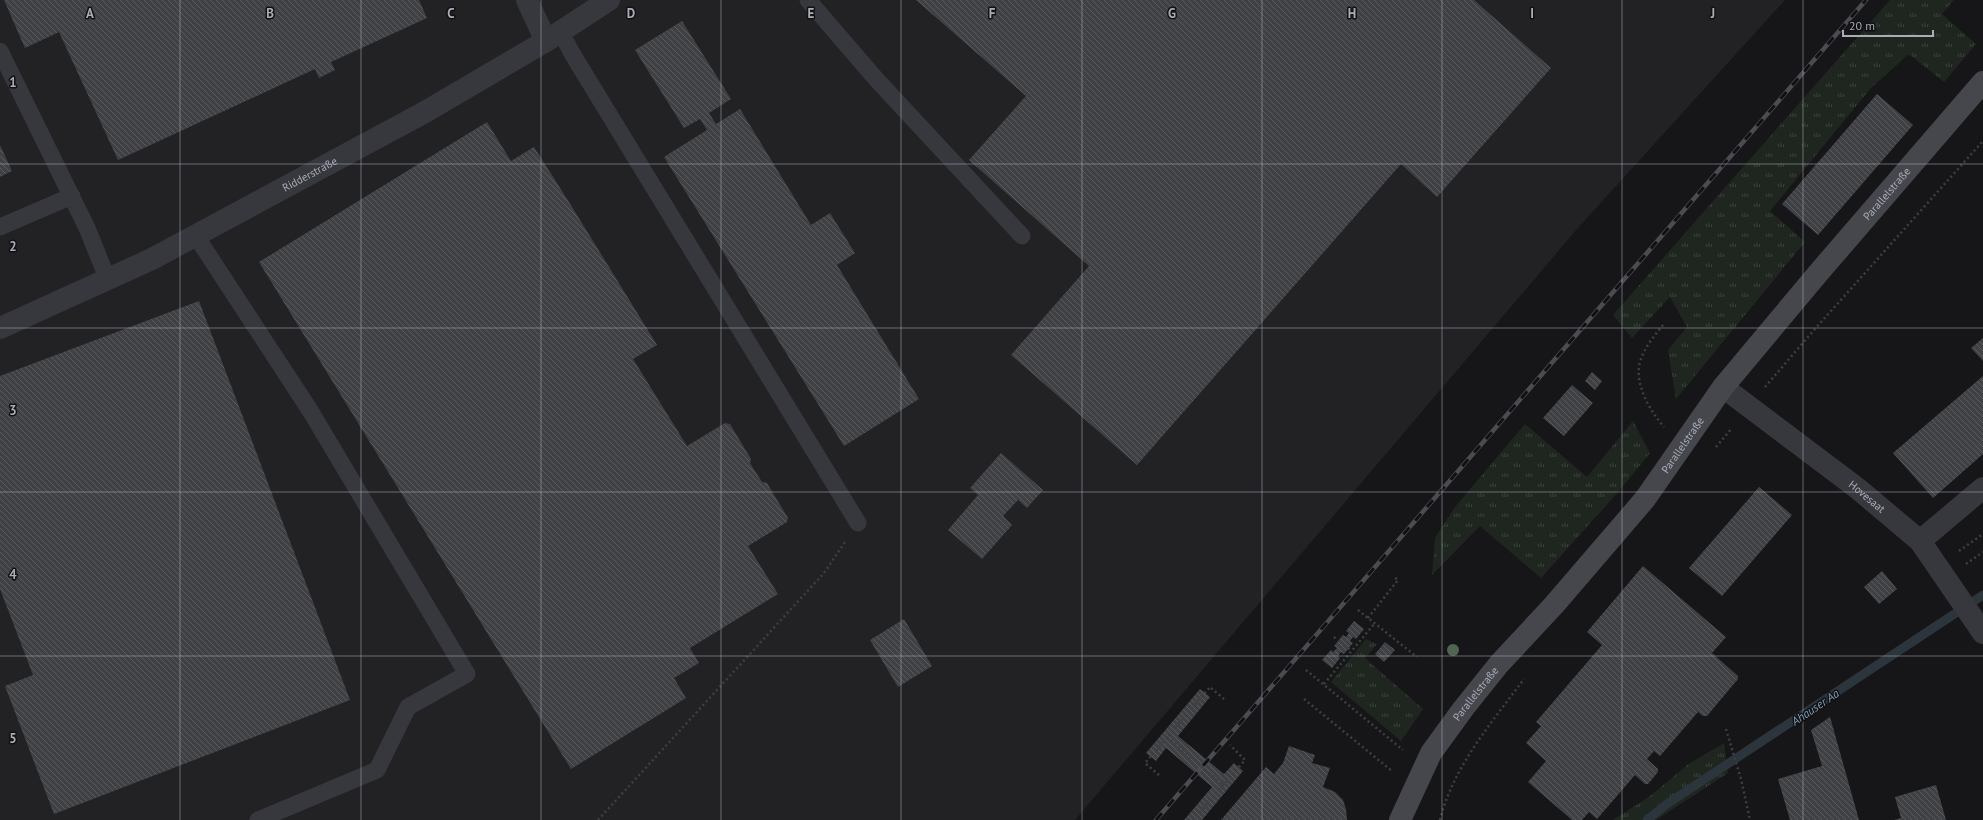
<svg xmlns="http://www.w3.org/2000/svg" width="1983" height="820" viewBox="0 0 1983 820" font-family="'PT Sans',sans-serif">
	<defs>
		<pattern id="grass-tufts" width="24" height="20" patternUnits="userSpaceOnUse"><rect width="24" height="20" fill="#1e261f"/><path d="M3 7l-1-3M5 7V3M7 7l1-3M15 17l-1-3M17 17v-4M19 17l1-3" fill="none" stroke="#3c433d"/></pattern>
		<pattern id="building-back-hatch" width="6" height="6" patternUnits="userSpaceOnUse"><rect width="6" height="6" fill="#404145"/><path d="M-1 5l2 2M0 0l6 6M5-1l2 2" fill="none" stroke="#595a5e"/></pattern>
	</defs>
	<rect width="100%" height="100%" fill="#161618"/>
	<path fill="#222225" d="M0 0H1785L1577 229 1075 820H0Z"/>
	<path fill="url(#grass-tufts)" d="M1890 0H1954L1942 14 1976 44 1944 82 1909 54 1871 88 1770 211 1805 242 1676 399 1668 350 1687 327 1670 297 1632 338 1613 315Z
		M1633 421 1650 453 1619 491 1541 578 1480 526 1432 575 1435 538 1455 507 1525 424 1587 477Z
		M1366 639 1377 644 1365 658 1423 709 1401 741 1331 682Z
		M1724 743 1728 773 1656 820H1613L1650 796 1690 763Z"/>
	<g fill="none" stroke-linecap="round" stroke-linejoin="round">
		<path stroke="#2c353c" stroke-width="9" d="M1647 820 1667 804 1983 595"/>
	</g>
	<path fill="url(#building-back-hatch)" d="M4 0H419L427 18 331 62 335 70 319 78 315 69 118 160 59 32 25 48Z
		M916 0H1474L1551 68 1437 197 1401 164 1137 465 1011 355 1089 266 969 160 1026 96Z
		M682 21 731 99 709 113 716 124 740 109 811 225 830 213 855 253 837 265 919 399 844 446 664 157 707 130 700 119 684 128 635 50Z
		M1877 94 1913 125 1818 235 1782 204Z
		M487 122 511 161 534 147 569 202 657 345 633 359 687 446 725 423 730 424 751 459 750 463 762 482 767 483 788 518 787 522 748 546 778 594 690 648 699 663 674 678 686 698 571 769 259 262Z
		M0 145 12 171 0 177Z
		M199 301 350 700 54 814 5 686 33 675 0 589V376Z
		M1983 338V361L1971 348Z
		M1592 372 1602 381 1595 390 1585 381Z
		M1983 376V454L1933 498 1893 453Z
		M1572 385 1593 403 1564 436 1543 418Z
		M1001 453 1043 490 1027 508 1018 500 1003 516 1012 525 982 559 948 530 978 495 970 488Z
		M1759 487 1792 515 1722 596 1689 568Z
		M1643 566 1726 637 1712 653 1738 676V679L1707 716H1703L1698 712 1660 756 1654 751 1647 759 1658 769V772L1648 784H1645L1635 775 1597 819 1589 812 1582 820H1572L1528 782 1546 761 1526 743 1541 726 1536 722 1602 645 1587 632Z
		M1882 571 1897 589 1879 604 1864 587Z
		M904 619 932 666 898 687 870 640Z
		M1354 621 1364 629 1356 639 1353 637 1350 641 1353 643 1344 654 1341 652 1338 656 1340 658 1332 668 1322 660 1331 650 1333 652 1337 648 1334 646 1343 635 1346 637 1349 633 1346 631Z
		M1385 642 1395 650 1384 662 1375 654Z
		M1200 689 1210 697 1178 736 1224 774 1234 763 1243 771 1202 820H1184L1212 787 1166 748 1156 761 1146 753Z
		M1830 717 1859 820H1790L1778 779 1822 766 1811 730Z
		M1289 746 1315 755 1312 763 1330 768 1323 787 1335 792 1343 800 1346 809 1347 820H1221L1266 767 1274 774 1283 763Z
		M1936 785 1946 820H1894L1901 818 1895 797Z"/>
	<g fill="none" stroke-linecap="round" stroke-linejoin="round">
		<path stroke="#3d3f44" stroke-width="2.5" stroke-dasharray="2 3" stroke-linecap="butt" d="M1663 325C1654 336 1644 348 1640 362 1634 384 1650 411 1664 427
			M1765 387 1814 330 1983 141
			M1716 447 1732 428
			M1959 551 1983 534
			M1966 564 1983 552
			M1358 610 1417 657
			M1368 618 1398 580 1393 576
			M1334 637 1338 640
			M1348 648 1351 651
			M1306 670 1403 750
			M1324 684 1375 623
			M1304 699 1392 771
			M1726 729 1741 779 1750 820
			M1159 775 1145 763 1210 687 1225 700
			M598 820 824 573 845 542
			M1193 820 1245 760 1230 745
			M1440 820C1453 767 1492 722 1524 679"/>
		<path stroke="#37383d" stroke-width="17" d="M808 0 876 79 1022 236
			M560 31 573 55 858 523
			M0 51 87 228 108 280
			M0 227 72 196
			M196 236 311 412 467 674 408 707 377 770 258 820"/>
		<g stroke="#37383d" stroke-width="22">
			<path d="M527 0 546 41"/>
			<path id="s1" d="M0 328 152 259 425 112 546 41 609 0"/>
			<path id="s2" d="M1723 387 1857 488 1920 541 1983 633"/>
			<path d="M1920 541 1983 488"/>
		</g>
		<path stroke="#45474d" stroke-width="22" id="s3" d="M1400 820 1431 753 1463 709 1499 664 1554 605 1645 499 1723 387 1820 271 1983 82"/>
		<defs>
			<path id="rail" d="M1156 820 1866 0"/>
		</defs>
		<use href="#rail" stroke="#4a4c52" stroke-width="4.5"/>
		<use href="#rail" stroke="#111113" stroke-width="3" stroke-dasharray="9" stroke-linecap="butt"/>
		<path stroke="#3d3f44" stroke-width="2.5" stroke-dasharray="2 3" stroke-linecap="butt" d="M1167 737 1223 785"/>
	</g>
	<circle fill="#506452" cx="1453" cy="650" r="6"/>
	<path fill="none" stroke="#a8adb8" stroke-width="1" stroke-opacity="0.55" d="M180 0V820M361 0V820M541 0V820M721 0V820M901 0V820M1082 0V820M1262 0V820M1442 0V820M1622 0V820M1803 0V820M0 164H1983M0 328H1983M0 492H1983M0 656H1983"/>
	<g text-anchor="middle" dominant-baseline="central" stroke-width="3" stroke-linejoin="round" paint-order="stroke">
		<g font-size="11" fill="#a8adb8" stroke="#111113">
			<text stroke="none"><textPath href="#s1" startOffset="346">Ridderstraße</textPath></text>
			<text stroke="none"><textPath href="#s3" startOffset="796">Parallelstraße</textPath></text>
			<text stroke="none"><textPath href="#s3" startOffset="472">Parallelstraße</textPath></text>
			<text stroke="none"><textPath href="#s2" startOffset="181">Hovesaat</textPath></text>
			<text stroke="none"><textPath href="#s3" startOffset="148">Parallelstraße</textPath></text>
		</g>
		<g font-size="12" font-style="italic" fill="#7f9bb3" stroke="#111113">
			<text transform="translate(1815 707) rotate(-34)">Ahauser Aa</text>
		</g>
	</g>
	<g font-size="13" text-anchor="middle" font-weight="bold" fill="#a8adb8" stroke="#111113" stroke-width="3" stroke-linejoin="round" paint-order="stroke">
		<text x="90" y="18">A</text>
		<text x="270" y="18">B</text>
		<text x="451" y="18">C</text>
		<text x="631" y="18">D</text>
		<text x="811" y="18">E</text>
		<text x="992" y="18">F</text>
		<text x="1172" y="18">G</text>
		<text x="1352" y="18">H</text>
		<text x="1532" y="18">I</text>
		<text x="1713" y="18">J</text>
		<text x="13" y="87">1</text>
		<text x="13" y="251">2</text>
		<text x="13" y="415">3</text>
		<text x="13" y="579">4</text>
		<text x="13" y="743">5</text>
	</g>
	<path d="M1843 30v6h90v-6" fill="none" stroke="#a8adb8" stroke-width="2"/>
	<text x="1849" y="30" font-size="12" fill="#a8adb8" stroke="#111113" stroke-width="3" paint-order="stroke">20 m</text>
</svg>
